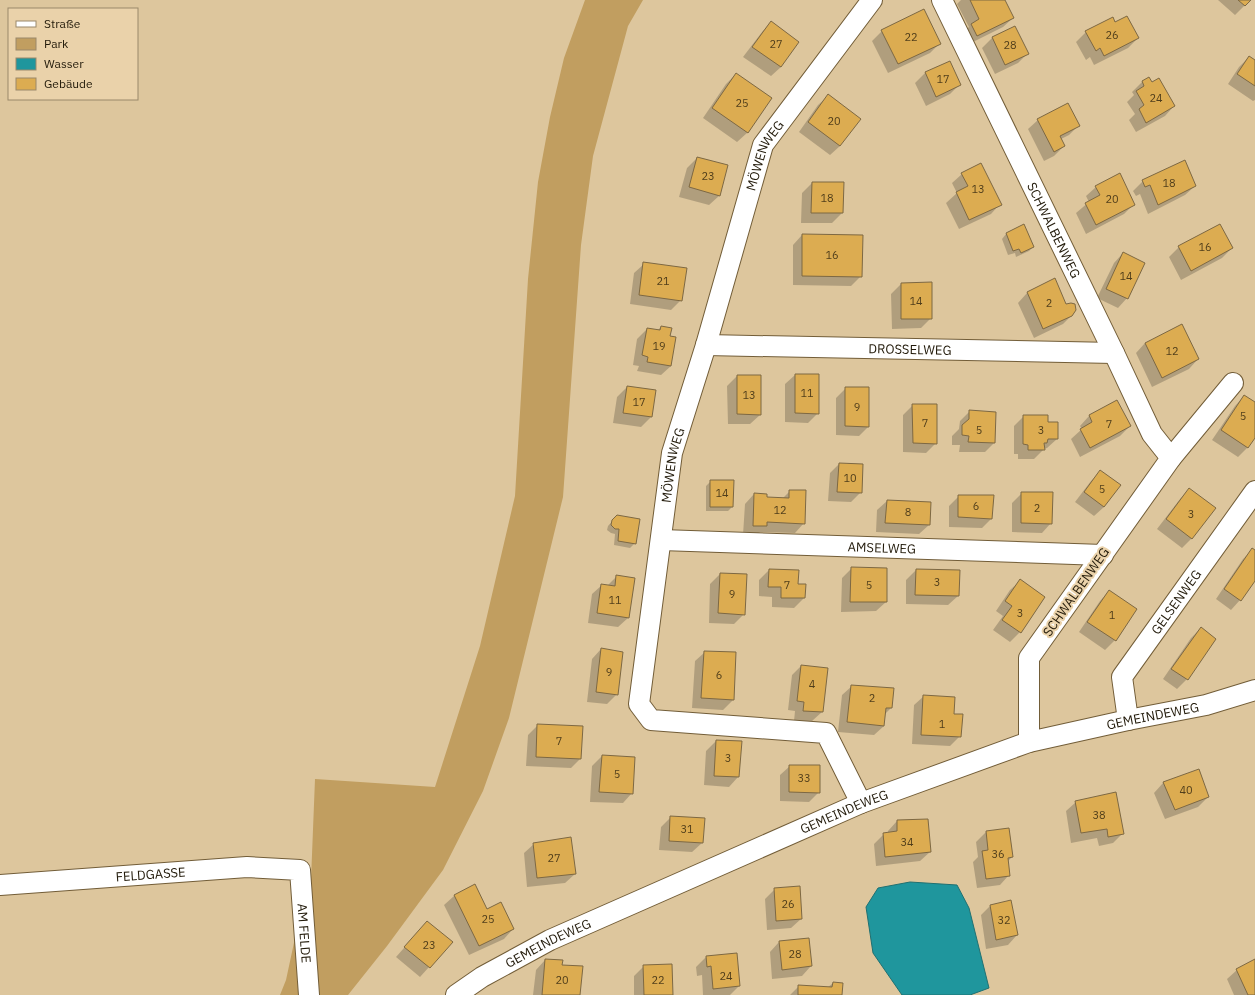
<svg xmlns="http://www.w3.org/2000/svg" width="1255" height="995" viewBox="0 0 1255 995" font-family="'IBM Plex Sans',sans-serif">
	<rect width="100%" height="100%" fill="#ddc69d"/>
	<path fill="#c19e60" d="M585 0H643L628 26 593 156 581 245 563 497 509 718 483 791 443 870 387 946 348 995H316L310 905 315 779 435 787 480 646 515 496 528 279 538 182 550 117 564 58Z
		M298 924 300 995H280L286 980Z"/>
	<path fill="#1f969d" stroke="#207071" d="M910 882 957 885 969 908 989 988 970 995H902L873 953 866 907 878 888Z"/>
	<path fill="#0003" d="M961 0H1004L1013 18 1003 27 967 45 961 34 969 27 957 4Z
		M1218 0H1250L1235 15Z
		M1112 18 1115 24 1138 38 1128 48 1094 65 1090 57 1086 60 1076 42 1086 32Z
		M771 22 781 67 771 76 743 57 762 32Z
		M1015 28 1028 53 1018 63 995 74 982 48 992 38Z
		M882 31 939 44 930 53 888 73 872 41Z
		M1249 57 1255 62V100L1253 101 1228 84 1239 67Z
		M950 63 959 85 950 94 926 106 915 83 925 73Z
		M736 74 771 98 747 133 737 142 703 118 726 84Z
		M1148 78 1174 106 1165 116 1136 132 1129 120 1135 114 1127 102 1134 95 1132 92 1142 82Z
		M828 96 840 146 830 155 799 132 818 105Z
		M1038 120 1078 126 1069 135 1061 139 1064 146 1054 156 1044 161 1028 129Z
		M697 158 719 196 709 205 679 197 687 168Z
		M962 174 1000 204 991 214 959 229 946 203 957 193 952 183Z
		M1143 181 1195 186 1185 195 1148 214 1140 194 1136 196 1133 191Z
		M812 183 842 213 832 223H801L802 193Z
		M1096 187 1133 205 1124 214 1086 234 1076 213 1089 202 1086 196Z
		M1219 225 1232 248 1222 258 1181 280 1169 257 1179 247Z
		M1024 226 1033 247 1029 251 1016 257 1015 253 1008 255 1002 239 1006 234Z
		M802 235 861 276 851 286 793 285V245Z
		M1123 253 1127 298 1118 308 1097 298 1114 263Z
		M644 264 681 300 671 310 630 304 634 273Z
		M1054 280 1066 305 1073 314 1063 324 1034 338 1018 303 1027 293Z
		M901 284 931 318 921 328 892 329 891 294Z
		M661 327 669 337 671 366 661 375 637 371 639 366 633 365 637 339 647 329 657 331Z
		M1145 343 1198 359 1189 369 1152 387 1136 353Z
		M795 375H818V413L808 423 785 422V384Z
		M737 376 760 415 750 424H728L727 386Z
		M627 387 655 391 651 417 641 427 613 423 617 397Z
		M846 388 868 427 859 436 836 435V398Z
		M1244 396 1255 403V436L1247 448 1238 457 1212 440 1235 406Z
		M1116 402 1130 426 1120 436 1080 457 1071 439 1082 429 1080 426 1089 416Z
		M913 405 936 443 926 453 903 452V415Z
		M970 411 994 443 985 452H959L960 445H952V436L959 429 960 421Z
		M1024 416 1048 423 1057 439 1047 448 1044 449 1034 459H1018V454H1014V426Z
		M839 464 861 492 851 502 828 501 830 473Z
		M1101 471 1104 507 1094 516 1075 502 1091 481Z
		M711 481 732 507 728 511H706V486Z
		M1189 489 1214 508 1191 539 1182 548 1157 529 1180 499Z
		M790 491 804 523 795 533 760 532 756 536 743 535 745 504 754 494 766 498 782 499Z
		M1022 493 1051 523 1042 533 1012 532V503Z
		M959 496 991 519 982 528 949 527V506Z
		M887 501 929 525 919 534 876 532 877 510Z
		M617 516 635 543 630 548 614 545 615 534 611 533 607 530 608 526Z
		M1253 549 1255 551V579L1240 600 1231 610 1216 599 1243 559Z
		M852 568 886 602 876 611 841 612 842 578Z
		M769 570 797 585 804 598 794 608 772 607V597L759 596V580Z
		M916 570 958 596 948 605 906 604V580Z
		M720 574 744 614 734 624 709 623 710 584Z
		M617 576 628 618 618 627 588 623 592 594 602 585 607 586Z
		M1020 581V632L1010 642 993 630 1003 616 996 611 1010 590Z
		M1109 591 1136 609 1115 640 1105 650 1079 632 1100 601Z
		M1201 628 1187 679 1177 689 1163 679 1191 638Z
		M601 649 617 694 607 704 587 702 592 659Z
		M705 652 733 700 723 710 692 708 695 661Z
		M801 666 822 712 812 721H794L795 711 788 710 792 675Z
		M852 686 891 708 884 715V726L874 735 838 732 842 695Z
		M924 696 953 715 960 736 950 746 912 744 914 705Z
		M538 725 580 759 571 768 526 766 528 735Z
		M716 741 738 777 729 787 704 785 706 751Z
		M602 756 632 793 623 803 590 802 592 766Z
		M790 766 819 792 809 802 780 801V775Z
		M1198 770 1208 797 1198 807 1165 819 1154 793 1163 783Z
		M1076 802 1123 833 1113 843 1099 846 1097 838 1071 843 1066 811Z
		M671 817 702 843 692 852 659 850 661 827Z
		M897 821 930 852 920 861 876 866 874 844 884 834 888 833V831Z
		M1008 829 1012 857 1007 862 1009 875 1000 885 977 888 973 862 978 857 976 842 986 832Z
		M534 844 575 874 565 883 527 887 524 853Z
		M474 886 487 911 513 929 504 939 469 955 444 905 454 896Z
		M775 889 801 919 791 928 767 930 765 899Z
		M990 906 1017 935 1008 945 986 949 981 915Z
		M427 922 429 967 420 977 396 957Z
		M779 942 811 966 802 976 772 979 770 952Z
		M706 957 739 986 730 995H703L702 975 697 976 696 967Z
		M545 960 561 966 579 995H533L536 970Z
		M1255 960V995H1234L1227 979 1237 970Z
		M644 966 671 995H634V976Z
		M833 983 841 995H790L799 986 827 988Z"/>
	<path fill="#dcac51" stroke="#7d6843" d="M970 0H1005L1014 18 977 36 971 24 979 19Z
		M1238 0H1251L1245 6Z
		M924 9 941 44 898 64 881 30Z
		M1127 16 1139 38 1104 56 1100 48 1096 51 1085 31 1113 17 1115 22Z
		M771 21 799 42 781 67 752 47Z
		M1015 26 1029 54 1005 65 992 37Z
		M1249 56 1255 60V86L1237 74Z
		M950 61 961 85 936 97 925 72Z
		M736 73 772 98 748 133 712 108Z
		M1149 77 1152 82 1159 78 1175 106 1146 123 1139 109 1144 105 1136 91 1144 86 1142 81Z
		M828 94 861 119 840 146 808 122Z
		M1068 103 1080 126 1060 136 1065 146 1054 152 1037 119Z
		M697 157 728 165 720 196 689 187Z
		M1185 160 1196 186 1158 205 1150 185 1145 187 1142 180Z
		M981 163 1002 205 969 220 956 192 968 186 961 173Z
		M1120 173 1135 205 1096 225 1085 203 1100 195 1095 186Z
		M812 182H844L843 213H811Z
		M1024 224 1034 247 1021 253 1019 249 1013 251 1006 233Z
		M1220 224 1233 248 1191 271 1178 246Z
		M802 234 863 235 862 277 802 276Z
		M1123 252 1145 263 1128 299 1106 289Z
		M643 262 687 268 682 301 639 295Z
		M1055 278 1066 304 1071 303 1075 304 1076 310 1072 316 1043 329 1027 292Z
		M932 282V319H901V283Z
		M1182 324 1199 359 1162 378 1145 343Z
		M661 326 672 328 670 336 676 337 671 366 647 362 648 357 642 355 647 328 660 330Z
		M795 374H819V414L795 413Z
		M737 375H761V415L737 414Z
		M627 386 656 390 652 417 623 413Z
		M845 387H869V427L845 426Z
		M1244 395 1255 402V438L1248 448 1221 430Z
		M1117 400 1131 426 1090 448 1080 429 1092 422 1089 415Z
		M912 404H937V444L913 443Z
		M969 410 996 412 995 443 968 442 969 436 962 435V425L969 419Z
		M1023 415H1048V422H1058V439H1048L1047 443H1044L1045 450H1028V445L1023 444Z
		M839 463 863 464 862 493 837 492Z
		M1100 470 1121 485 1104 507 1084 492Z
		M710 480H734L733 507H710Z
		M1189 488 1216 508 1192 539 1166 519Z
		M789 490H806L805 524 767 522V526H753L754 493 767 494V497L789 498Z
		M1021 492H1053L1052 524 1021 523Z
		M958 495H994L992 519 958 517Z
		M887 500 931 502 930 525 885 523Z
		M617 515 640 519 636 544 618 541 619 529H615L611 525 612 520Z
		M1252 548 1255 550V581L1241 601 1224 589Z
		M851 567 887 568V602H850Z
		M769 569 799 570 798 584H806L805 598H781V587H768Z
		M916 569 960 570 959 596 915 595Z
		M720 573 747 574 745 615 718 613Z
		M616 575 635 578 629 618 597 613 601 584 615 586Z
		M1020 579 1045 597 1021 633 1002 620 1012 606 1005 601Z
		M1109 590 1137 609 1116 641 1087 622Z
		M1201 627 1216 639 1188 680 1171 669Z
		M601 648 623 652 618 695 596 692Z
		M704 651 736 652 734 700 701 698Z
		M801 665 828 668 823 712 803 711 804 702 797 701Z
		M851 685 894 688 892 708H886L884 726 847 722Z
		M923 695 955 697 954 714H963L961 737 921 735Z
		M537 724 583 726 581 759 536 757Z
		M716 740 742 741 739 777 714 776Z
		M602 755 635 757 633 794 599 792Z
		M789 765H820V793L789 792Z
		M1199 769 1209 797 1175 810 1163 782Z
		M1116 792 1124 834 1108 837 1107 829 1081 833 1075 801Z
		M670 816 705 818 703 843 669 841Z
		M928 819 931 852 885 857 883 833 897 831V820Z
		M1009 828 1013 857 1008 858 1010 876 986 879 982 851 988 850 986 831Z
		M571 837 576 874 537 878 533 843Z
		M475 884 487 909 501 902 514 929 479 946 454 895Z
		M800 886 802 919 776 921 774 888Z
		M1011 900 1018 935 996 940 990 905Z
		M427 921 453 942 430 968 404 947Z
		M809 938 812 966 782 970 779 941Z
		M737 953 740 986 713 989 711 966 707 967 706 956Z
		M545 959 563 960 562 965 583 966 580 995H542Z
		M1255 959V995H1248L1236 969Z
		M672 964 673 995H644L643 965Z
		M833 982 843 983 842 995H798V985L832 987Z"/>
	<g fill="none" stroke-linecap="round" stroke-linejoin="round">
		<defs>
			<g id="street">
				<path id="s1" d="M942 0 1114 353 1152 434 1171 458 1029 658V742"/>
				<path id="s2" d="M706 345 1114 353"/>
				<path d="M1171 458 1233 383"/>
				<path id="s3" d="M661 540 1103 555"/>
				<path id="s4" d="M1128 720 1122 677 1255 491"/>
				<path id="s5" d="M861 803 826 733 651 720 639 704 672 453 706 345 763 145 872 0"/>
				<path id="s6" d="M0 885 247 867 300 870 309 995"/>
				<path id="s7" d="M456 995 482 977 550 940 861 803 1029 742 1128 720 1206 705 1255 690"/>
			</g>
		</defs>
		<use href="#street" stroke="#725d38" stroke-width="22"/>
		<use href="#street" stroke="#fff" stroke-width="20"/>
	</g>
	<g text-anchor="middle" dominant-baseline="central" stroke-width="4" stroke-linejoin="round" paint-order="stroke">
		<g font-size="11" fill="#503e1b">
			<text x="1112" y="35">26</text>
			<text x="911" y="37">22</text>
			<text x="776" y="44">27</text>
			<text x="1010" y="45">28</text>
			<text x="943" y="79">17</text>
			<text x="1156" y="98">24</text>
			<text x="742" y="103">25</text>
			<text x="834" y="121">20</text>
			<text x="708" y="176">23</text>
			<text x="1169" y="183">18</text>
			<text x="978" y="189">13</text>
			<text x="827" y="198">18</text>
			<text x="1112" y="199">20</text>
			<text x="1205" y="247">16</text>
			<text x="832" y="255">16</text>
			<text x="1126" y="276">14</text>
			<text x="663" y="281">21</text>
			<text x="916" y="301">14</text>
			<text x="1049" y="303">2</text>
			<text x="659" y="346">19</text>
			<text x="1172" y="351">12</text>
			<text x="807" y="393">11</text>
			<text x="749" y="395">13</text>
			<text x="639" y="402">17</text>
			<text x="857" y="407">9</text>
			<text x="1243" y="416">5</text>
			<text x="925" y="423">7</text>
			<text x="1109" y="424">7</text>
			<text x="979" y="430">5</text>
			<text x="1041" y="430">3</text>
			<text x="850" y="478">10</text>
			<text x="1102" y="489">5</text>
			<text x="722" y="493">14</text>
			<text x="976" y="506">6</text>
			<text x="1037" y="508">2</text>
			<text x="780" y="510">12</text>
			<text x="908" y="512">8</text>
			<text x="1191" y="514">3</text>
			<text x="937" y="582">3</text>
			<text x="787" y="585">7</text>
			<text x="869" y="585">5</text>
			<text x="732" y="594">9</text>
			<text x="615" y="600">11</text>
			<text x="1020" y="613">3</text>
			<text x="1112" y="615">1</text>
			<text x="609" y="672">9</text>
			<text x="719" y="675">6</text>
			<text x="812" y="684">4</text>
			<text x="872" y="698">2</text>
			<text x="942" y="724">1</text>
			<text x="559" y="741">7</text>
			<text x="728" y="758">3</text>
			<text x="617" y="774">5</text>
			<text x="804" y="778">33</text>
			<text x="1186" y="790">40</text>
			<text x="1099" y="815">38</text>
			<text x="687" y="829">31</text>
			<text x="907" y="842">34</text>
			<text x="998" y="854">36</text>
			<text x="554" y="858">27</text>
			<text x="788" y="904">26</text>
			<text x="488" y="919">25</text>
			<text x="1004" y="920">32</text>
			<text x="429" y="945">23</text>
			<text x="795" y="954">28</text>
			<text x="726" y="976">24</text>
			<text x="562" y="980">20</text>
			<text x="658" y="980">22</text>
		</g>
		<g font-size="13" fill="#211909" stroke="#ead2aa">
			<text stroke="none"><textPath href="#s5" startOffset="839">MÖWENWEG</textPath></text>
			<text stroke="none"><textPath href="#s1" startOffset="256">SCHWALBENWEG</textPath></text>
			<text stroke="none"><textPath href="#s2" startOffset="204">DROSSELWEG</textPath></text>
			<text stroke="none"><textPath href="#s5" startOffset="515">MÖWENWEG</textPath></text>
			<text stroke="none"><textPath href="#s3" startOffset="221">AMSELWEG</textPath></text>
			<text transform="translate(1076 592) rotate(-55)">SCHWALBENWEG</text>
			<text stroke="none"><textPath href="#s4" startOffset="136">GELSENWEG</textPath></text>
			<text stroke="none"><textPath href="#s7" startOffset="754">GEMEINDEWEG</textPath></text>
			<text stroke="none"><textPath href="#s7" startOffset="430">GEMEINDEWEG</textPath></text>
			<text stroke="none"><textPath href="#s6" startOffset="151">FELDGASSE</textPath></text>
			<text stroke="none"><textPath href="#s6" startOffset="364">AM FELDE</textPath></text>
			<text stroke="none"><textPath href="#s7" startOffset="106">GEMEINDEWEG</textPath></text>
		</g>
	</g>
	<rect x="8" y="8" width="130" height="92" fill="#ead2aa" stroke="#9a886a"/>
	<rect x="16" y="21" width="20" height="6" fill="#ffffff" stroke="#9a886a"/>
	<text x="44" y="28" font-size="12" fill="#211909">Straße</text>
	<rect x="16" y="38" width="20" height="12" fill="#c19e60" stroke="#9a886a"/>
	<text x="44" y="48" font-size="12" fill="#211909">Park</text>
	<rect x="16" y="58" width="20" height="12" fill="#1f969d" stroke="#9a886a"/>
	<text x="44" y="68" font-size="12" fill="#211909">Wasser</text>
	<rect x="16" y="78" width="20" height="12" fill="#dcac51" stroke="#9a886a"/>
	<text x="44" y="88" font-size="12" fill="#211909">Gebäude</text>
</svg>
